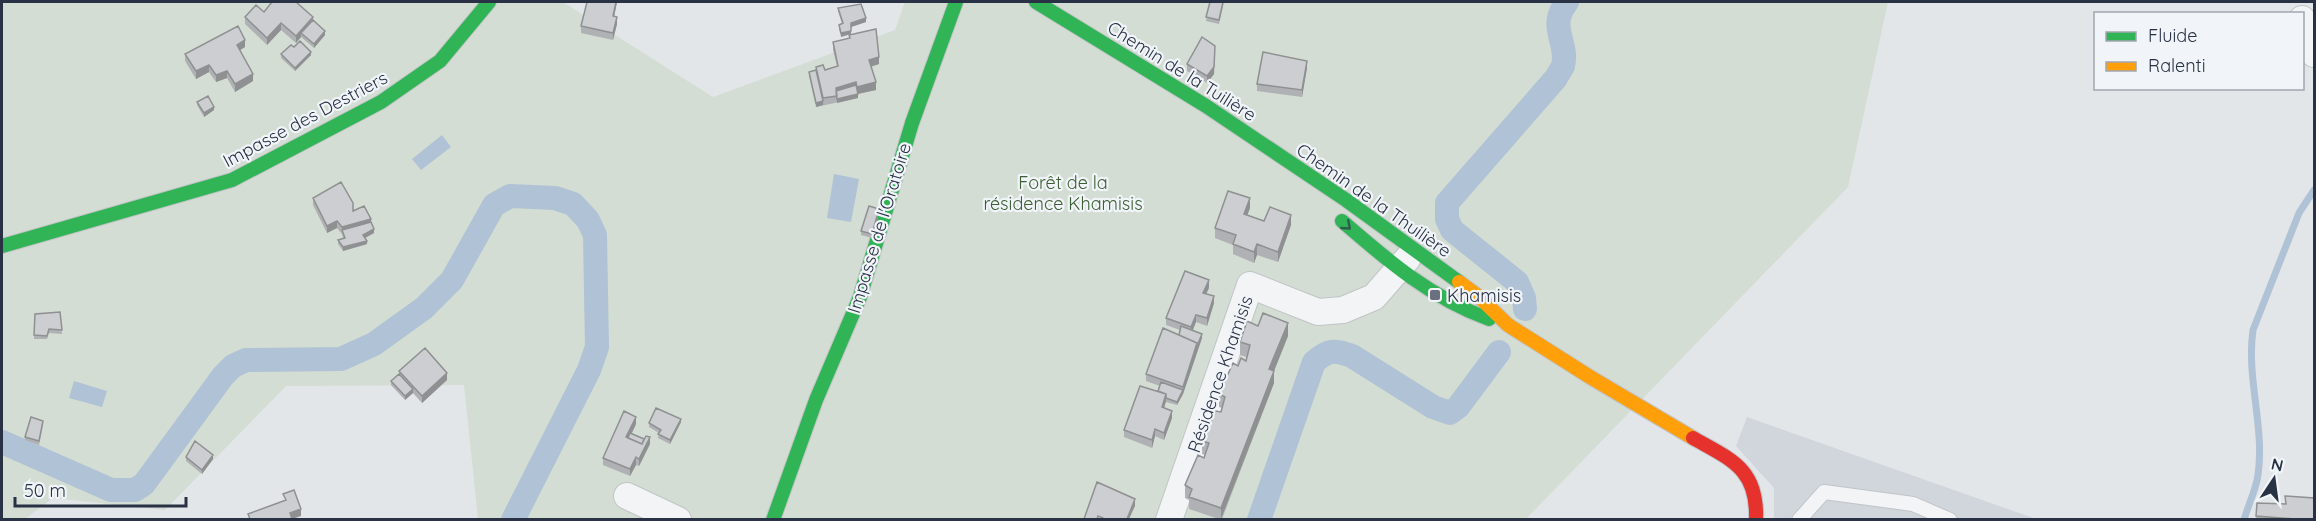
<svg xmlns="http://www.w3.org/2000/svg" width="2316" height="521" viewBox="0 0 2316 521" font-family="Quicksand,sans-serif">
	<rect width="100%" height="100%" fill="#e3e6e9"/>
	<path fill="#d1d5dc" d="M1747 417 2036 519H1774V488L1736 446Z"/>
	<path fill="#d3ddd3" d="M2 2H563L713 97 895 30 905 2H1888L1848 187 1525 520 478 519 464 385 286 386 165 510 53 498 25 519H2Z"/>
	<path fill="#b0c2d5" d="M442 135 451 147 421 170 412 159Z
		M834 174 859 179 851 222 827 218Z
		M74 381 107 391 102 407 69 398Z"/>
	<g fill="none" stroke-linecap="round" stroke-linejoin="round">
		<path stroke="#b0c2d5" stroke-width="7" d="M2244 520C2248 505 2256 490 2258 475 2265 427 2246 378 2253 330L2299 213 2314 190"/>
		<path stroke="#b0c2d5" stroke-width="24" d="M1525 309 1524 298 1517 282 1452 230 1447 219V203L1556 78C1558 74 1561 70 1563 66 1569 42 1547 27 1567 2
			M2 442 111 490H135L144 484 223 376 233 366 246 360 341 359 374 344 424 308 452 280 494 205 510 196 555 198 573 204 588 220 595 235 597 347 589 370 513 520
			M1259 520 1314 362C1328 350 1334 349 1352 356L1433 407 1450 413 1458 407 1499 352"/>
		<defs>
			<path id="lane" d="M1799 520 1824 492 1913 504 1950 520"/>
			<path id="street" d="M2302 19 2314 54
				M627 496 678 520
				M1169 520 1250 285 1318 312 1343 310 1374 297 1408 258"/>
			<path id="fast" d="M1036 2 1206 106 1346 200 1459 282
				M1342 221C1388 261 1431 298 1489 319
				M2 246 232 180 381 102 440 61 489 2
				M773 520 816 400 860 297 912 123 956 2"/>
			<path id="slow" d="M1459 282 1478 296 1508 325 1590 377 1693 438"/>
			<path id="jam" d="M1693 438C1732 460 1758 469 1756 520"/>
		</defs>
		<use href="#lane" stroke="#c1c4c7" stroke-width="16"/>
		<use href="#street" stroke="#c1c4c7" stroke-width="28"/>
		<use href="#fast" stroke="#c1c4c7" stroke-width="16"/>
		<use href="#slow" stroke="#c1c4c7" stroke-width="16"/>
		<use href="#jam" stroke="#c1c4c7" stroke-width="16"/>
		<use href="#lane" stroke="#f2f4f5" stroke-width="14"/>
		<use href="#street" stroke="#f2f4f5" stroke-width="26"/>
		<use href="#fast" stroke="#30b455" stroke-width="14"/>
		<use href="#slow" stroke="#ff9f0a" stroke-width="14"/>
		<use href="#jam" stroke="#e5322d" stroke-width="14"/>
	</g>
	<path fill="#afb1b4" d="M587 2H617L614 16 617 24 613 40 581 33V26Z
		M1210 2H1224L1219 24 1206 21Z
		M838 8 866 22 851 27 841 37 839 29V25L842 24 838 11Z
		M264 12 313 20 325 35 314 48 301 37 296 43 281 30 267 45 245 24V17Z
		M849 35 879 64 871 67 876 90 858 94V98L816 107 809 76V72L816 70V67L825 70 837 66 833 50V42L849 39Z
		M245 47 240 50 253 81 235 92 227 78 216 82 209 72 196 79 185 61V54Z
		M294 47 311 55 295 71 281 58V54Z
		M1215 53 1214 74 1207 83 1187 71V64Z
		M1307 68 1302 97 1257 91V84Z
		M197 102 214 110 204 117 197 105Z
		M313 198 371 222 374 233 365 238 367 244 343 251 338 244V240L343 238 342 234 337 228 327 233 313 205Z
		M1250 208 1247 215 1264 221 1291 225 1278 262 1257 255 1254 263 1233 254V245L1215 238V228Z
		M879 213 872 238 861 235V231Z
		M1209 288 1206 294 1214 303 1207 326 1196 322 1193 330 1202 338 1183 394 1177 405 1166 402 1164 408 1172 418 1164 440 1155 436 1152 448 1124 437V430L1158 391 1160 386 1146 381V374L1179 335 1180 330 1166 325V318Z
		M60 312 62 334 49 333 47 339H34L35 314Z
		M1258 326 1288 336 1274 371V383L1222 519H1219L1189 509V500L1185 498V485L1204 458 1205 455 1202 454V441L1221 412 1222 408 1219 407V394L1238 366 1246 361 1247 357 1240 355V342Z
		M399 371 447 380 422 403 413 393 405 400 391 385V381L399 374Z
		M681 422 670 444 658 438 659 433 649 427V423Z
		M636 424 632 433 650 444 639 466 636 465 630 476 603 465V458Z
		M43 425 39 445 25 440V437Z
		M186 457 213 459 202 474 186 461Z
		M2257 503 2286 504 2314 519H2256Z"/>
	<path fill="#8f9092" d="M616 2H617L613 23V16Z
		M313 17V24L301 33V37L296 43V36Z
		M617 17V24L613 40V33Z
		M866 18V22L851 27V23Z
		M281 23V30L267 45V38Z
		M325 31V35L314 48V44Z
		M851 31V34L841 37V33Z
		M245 40V47L237 52V45Z
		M1215 46 1214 74 1207 83V76Z
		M311 52V55L295 71V68Z
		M879 57V64L869 67V60Z
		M1307 61V68L1302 97V90Z
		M209 65V72L196 79V71Z
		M227 71V78L216 82V75Z
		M253 74V81L235 92V84Z
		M856 82V89L836 95V88Z
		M876 82V90L857 94V87Z
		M858 94V98L837 103V99Z
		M823 101V105L816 107V103Z
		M214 107V110L204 117V113Z
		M1250 198V208L1244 224V214Z
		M879 209V213L872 238V234Z
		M1291 215V225L1278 262V252Z
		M371 219V226L342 230V234V227Z
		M337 221V228L327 233V226Z
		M374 229V233L363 239V235Z
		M367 241V244L343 251V247Z
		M1257 244V255L1254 263V252Z
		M1209 280V288L1203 300V293Z
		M1214 296V303L1207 326V318Z
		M1196 315V322L1191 334V327Z
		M1288 323V336L1274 371V383L1221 519V508L1269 369Z
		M1202 334V338L1183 394 1177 405V402L1183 390V387L1197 343Z
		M447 373V380L422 403V396Z
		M413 389V393L405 400V396Z
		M1166 394V401L1162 415V407Z
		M1172 411V418L1164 440V433Z
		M636 417V424L628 441 626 437Z
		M681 419V422L670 444V440Z
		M1155 429V436L1152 448V440Z
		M650 437V444L639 466V459Z
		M213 455V459L202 474V470Z
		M636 457V465L630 476V469Z
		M1135 499V506L1129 519H1127Z
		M301 509V516L292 519 290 513Z"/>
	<path fill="#ccced1" stroke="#8f9092" stroke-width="1.5" d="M272 2H296L313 17 296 36 281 23 267 38 245 17 256 5 264 12Z
		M587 2H616L613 16 617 17 613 33 581 26Z
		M1210 2H1223L1219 20 1206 17Z
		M861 4 866 18 851 23V31L841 33 839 25 843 23 838 8Z
		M313 20 325 31 314 44 301 33Z
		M238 26 245 40 237 45 253 74 235 84 227 71 216 75 209 65 196 71 185 54Z
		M876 29 879 57 869 60 876 82 857 87 856 82 836 88 837 96 823 98 816 67 823 65 825 70 838 66 833 42 850 38 849 35Z
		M1202 37 1215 46 1214 67 1207 76 1187 64Z
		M300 41 311 52 295 68 281 54 291 45 294 47Z
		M1263 52 1307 61 1302 90 1257 84Z
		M816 70 823 101 816 103 809 72Z
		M856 85 858 94 837 99 836 91Z
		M208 96 214 107 204 113 197 102Z
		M341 182 353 203V211L364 206 371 219 342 227 337 221 327 226 313 198Z
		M1228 191 1250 198 1244 214 1264 221 1270 207 1291 215 1278 252 1257 244 1254 252 1233 244 1236 235 1215 228Z
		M869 206 879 209 872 234 861 231Z
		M371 222 374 229 363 235 367 241 343 247 338 240 345 238 342 230Z
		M1185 271 1209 280 1203 293 1214 296 1207 318 1196 315 1191 327 1166 318Z
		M60 312 62 330 49 329 47 336 34 335 35 314Z
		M1263 313 1288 323 1269 369 1274 371 1221 508 1189 497 1192 489 1185 485 1198 455 1204 458 1209 443 1202 441 1216 411 1221 412 1225 397 1219 394 1233 363 1238 366 1241 358 1246 361 1250 345 1240 342 1247 321 1258 326Z
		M1181 326 1202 334 1197 346V343L1179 335Z
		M1163 328 1197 343 1183 387 1146 374Z
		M425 348 447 373 422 396 399 371Z
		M399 374 413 389 405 396 391 381Z
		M1161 382 1183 390 1177 402 1166 398V394L1158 391Z
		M1140 386 1166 394 1162 407 1172 411 1164 433 1155 429 1152 440 1124 430Z
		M656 408 681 419 670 440 658 434 661 430 649 423Z
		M624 411 636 417 626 437 642 444 646 436 650 437 639 459 636 457 630 469 603 458Z
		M31 417 43 421 39 441 25 437Z
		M630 433 644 439 642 444 628 438Z
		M195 441 213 455 202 470 186 457Z
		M1097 482 1135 499 1127 519H1103V518L1098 516 1097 519H1084Z
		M294 490 301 509 290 513 292 519H250L248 514 286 500 283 494Z
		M2285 496 2314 498V519H2295L2256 516 2257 503 2286 504Z"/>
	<defs><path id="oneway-chevron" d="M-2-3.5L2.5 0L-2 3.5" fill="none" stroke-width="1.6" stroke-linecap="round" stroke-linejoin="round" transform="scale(1.5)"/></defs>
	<use stroke="#2b604a" href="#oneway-chevron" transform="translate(1347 226) rotate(41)"/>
	<rect fill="#69717e" stroke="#f1f4f8" stroke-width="2" x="1429" y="289" width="12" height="12" rx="3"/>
	<g text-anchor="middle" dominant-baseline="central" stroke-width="4.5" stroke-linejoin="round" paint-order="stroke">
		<g font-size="18" fill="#283244" stroke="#f1f4f8">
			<text transform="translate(1182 71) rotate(32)">Chemin de la Tuilière</text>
			<text transform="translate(305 119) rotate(-28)">Impasse des Destriers</text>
			<text transform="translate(1374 200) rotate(35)">Chemin de la Thuilière</text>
			<text transform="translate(879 228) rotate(-73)">Impasse de l'Oratoire</text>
			<text transform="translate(1220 374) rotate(-71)">Résidence Khamisis</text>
		</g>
		<g font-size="18" fill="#3c6034" stroke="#f1f4f8">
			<text x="1063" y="182">Forêt de la<tspan x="1063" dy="21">résidence Khamisis</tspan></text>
		</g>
		<g font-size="18" fill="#283244" stroke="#f1f4f8" text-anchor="start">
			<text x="1447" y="295">Khamisis</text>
		</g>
	</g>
	<rect width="2316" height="521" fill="none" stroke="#283244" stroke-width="6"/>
	<rect x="2094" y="12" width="210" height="78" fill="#f1f4f8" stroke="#a1a6b0" stroke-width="1.5"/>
	<rect x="2106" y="32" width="30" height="9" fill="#30b455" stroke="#a1a6b0" stroke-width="1.5"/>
	<text x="2148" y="42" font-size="18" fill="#283244">Fluide</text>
	<rect x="2106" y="62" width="30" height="9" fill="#ff9f0a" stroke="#a1a6b0" stroke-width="1.5"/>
	<text x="2148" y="72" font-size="18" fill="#283244">Ralenti</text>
	<g transform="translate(2274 479) rotate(13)" stroke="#f1f4f8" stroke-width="4.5" paint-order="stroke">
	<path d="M0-4.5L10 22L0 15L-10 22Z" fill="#283244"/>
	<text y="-9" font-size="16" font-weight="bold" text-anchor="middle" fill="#283244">N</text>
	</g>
	<path d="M15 497v9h171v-9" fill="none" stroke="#283244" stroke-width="3"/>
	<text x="24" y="497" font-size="18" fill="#283244" stroke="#f1f4f8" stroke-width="4.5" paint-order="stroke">50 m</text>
</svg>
